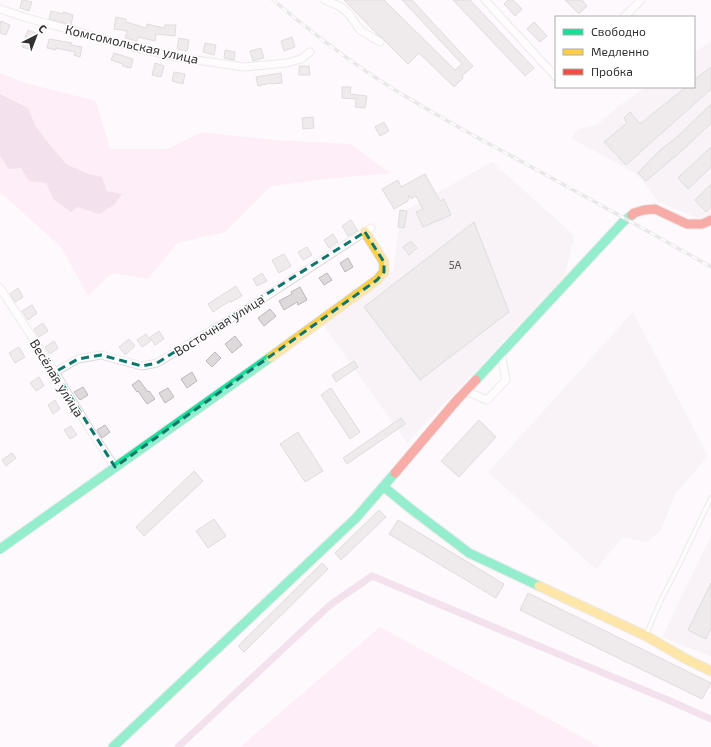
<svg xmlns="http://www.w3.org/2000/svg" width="711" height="747" viewBox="0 0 711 747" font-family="'Exo 2',sans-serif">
	<rect width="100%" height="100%" fill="#fef9fc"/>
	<path fill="#f4e9f0" d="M711 41V215L699 219 657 201 644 182 633 172 571 138 578 129 597 125 620 105 646 87H694V53Z
		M492 162 575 236 564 277 407 443 324 326 393 271 401 213Z
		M633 312 708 456 675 494 661 530 647 542 622 538 596 569 488 472Z
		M711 536V657L662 637Z"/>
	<path fill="#fee1f4" d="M0 73 22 82 96 101 110 149H167L202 132 275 140 351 144 390 173 327 179 271 186 225 232 177 243 148 279 112 273 88 296 61 247 0 192Z
		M380 627 600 747H240Z"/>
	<path fill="#e7c4db" d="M0 94 28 108 35 125 45 139 66 164 88 174 102 177 107 191 122 194 114 205 99 214 78 207 71 212 54 200 46 183 29 181 21 168 9 169 0 156Z"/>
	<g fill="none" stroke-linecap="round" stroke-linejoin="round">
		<path stroke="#e7c4db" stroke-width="7" d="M178 747 330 605 372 576 675 703 711 719"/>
	</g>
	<path fill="#dedadc" stroke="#bbb8ba" d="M22 0 32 2 29 11 20 8Z
		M344 0H384L455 70 462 64 402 0H412L473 66 462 76 463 78 454 87 419 53 408 64 385 41 383 38 379 36Z
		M453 0H470L534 68 525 76Z
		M508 0H513L522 9 515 16 504 4Z
		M565 0H582L587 6 579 14Z
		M51 11 63 14V12L73 15 71 25 49 19Z
		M116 17 126 19V22L146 28 147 24 164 28 165 25H176L175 36 156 34 155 41 138 37 137 41 125 38 127 31 114 29Z
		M1 21 10 25 6 35 0 33V24Z
		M534 22 547 36 540 42 527 29Z
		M28 30 38 34 32 50 22 47Z
		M292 37 295 47 284 51 281 41Z
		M179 38 189 40 187 51 177 49Z
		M49 39 72 43 71 45 82 47 80 57 74 55 75 52 56 48V50L47 48Z
		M205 43 216 45 214 55 203 52Z
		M261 48 264 58 253 61 250 51Z
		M225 50 235 52 234 60 224 58Z
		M114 53 133 59 131 68 123 66V64L111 60Z
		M155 63 164 66 161 77 152 75Z
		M299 66H309L310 75H299Z
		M711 67V89L626 165 604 142 627 123 624 118 630 112 640 124 686 87H694V80Z
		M174 72 185 74 183 84 172 81Z
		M281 73 282 83 271 84V83L258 86 256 77Z
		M342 87H351L350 94 367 96 365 108 355 107 356 99 342 98Z
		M711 104V123L685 148 646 181 638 173 660 150 676 138Z
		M313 117 314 128 303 129 302 118Z
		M384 122 389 131 380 136 375 127Z
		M711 147V167L688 189 678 178Z
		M425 174 440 201 444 199 451 215 423 227 416 212 423 209 416 196 411 199 409 195 408 201 394 209 382 189 398 180 401 187Z
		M711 184V207L706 212 695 200Z
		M400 210 407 211 404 228 398 227Z
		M351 220 358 231 348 236 342 226Z
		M474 222 509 312 420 380 364 307Z
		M333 234 338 242 329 248 324 240Z
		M411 241 417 248 409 255 403 247Z
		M307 247 312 255 303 260 298 252Z
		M284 254 291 266 279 273 272 260Z
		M348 258 353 267 345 272 340 263Z
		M262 273 267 281 257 286 253 279Z
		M327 273 332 280 324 285 319 278Z
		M236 286 242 296 231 302 230 301 213 312 208 304Z
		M300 287 307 300 298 305 297 302 284 310 279 301 292 294 291 292Z
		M18 288 23 297 15 302 10 294Z
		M32 305 37 313 28 320 22 311Z
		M270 309 276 316 264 326 258 318Z
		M43 323 48 331 39 337 34 329Z
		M159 331 164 339 155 345 150 337Z
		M146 334 151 341 142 347 137 340Z
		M235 336 242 345 232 353 225 344Z
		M129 339 135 346 125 355 119 347Z
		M54 341 58 348 50 354 45 347Z
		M19 347 25 357 15 363 9 353Z
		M215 352 221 358 212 367 206 361Z
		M354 361 358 367 336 382 332 375Z
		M192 372 197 381 187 388 181 379Z
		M39 377 44 386 36 391 30 383Z
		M139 380 148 392 149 391 155 399 147 404 138 391 137 392 132 385Z
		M83 387 88 395 80 400 74 392Z
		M168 388 174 397 165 403 159 393Z
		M331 388 360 432 350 439 321 395Z
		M55 400 60 409 53 414 48 405Z
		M401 418 405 424 347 464 343 458Z
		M479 420 496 437 459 477 441 461Z
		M105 425 110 432 102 438 97 430Z
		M71 426 77 435 70 439 64 430Z
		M298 432 323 471 305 482 280 444Z
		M12 453 16 458 6 466 2 460Z
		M194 471 203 481 144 536 136 527Z
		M379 510 386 517 341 560 335 553Z
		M214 519 226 536 208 548 196 531Z
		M398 520 504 584 496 598 389 534Z
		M322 563 328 569 244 652 238 646Z
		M711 583V628L706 639 688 630Z
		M528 593 711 683 702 699 520 610Z"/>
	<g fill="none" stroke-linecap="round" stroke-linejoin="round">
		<defs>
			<path id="lane" d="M646 635 661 600 678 567 711 498"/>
			<path id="street" d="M325 0 341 7 349 14 360 30 380 42
				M485 0 556 77
				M0 9 27 18 133 47 176 57 244 67 287 63 301 59 310 52
				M624 17 641 0
				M0 288 55 372 89 428 115 467
				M55 372 78 359 101 355 142 366 157 363 250 307 371 228
				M466 391 487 400 506 380 501 353"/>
			<path id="fast" d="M476 380 623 222 632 215
				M384 487 411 509 469 553 539 586
				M0 549 271 357
				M113 747 356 518 395 473"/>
			<path id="slow" d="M271 357 377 280 384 272V262L365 232
				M539 586 646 636 686 659 711 671"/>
			<path id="jam" d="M632 215 634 213 644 210 655 209 687 224H702L711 220
				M395 473 457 400 476 380"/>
		</defs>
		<use href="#lane" stroke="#dad7d9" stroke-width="5.5"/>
		<use href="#street" stroke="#dad7d9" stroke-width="9"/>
		<use href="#fast" stroke="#dad7d9" stroke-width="11"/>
		<use href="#slow" stroke="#dad7d9" stroke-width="11"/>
		<use href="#jam" stroke="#dad7d9" stroke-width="11"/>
		<use href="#lane" stroke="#fffeff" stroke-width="3.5"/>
		<use href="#street" stroke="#fffeff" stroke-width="7"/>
		<use href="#fast" stroke="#16e098" stroke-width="9"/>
		<use href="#slow" stroke="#ffcf43" stroke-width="9"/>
		<use href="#jam" stroke="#f24e42" stroke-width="9"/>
		<defs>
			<path id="rail" d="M273 0C316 36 361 71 410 99 448 122 487 143 526 164 588 198 650 232 711 267"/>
		</defs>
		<use href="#rail" stroke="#d3d2d2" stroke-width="3.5"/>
		<use href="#rail" stroke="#fff" stroke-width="2" stroke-dasharray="6" stroke-linecap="butt"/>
	</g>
	<path d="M0 0H711V747H0ZM365 232 384 262V272L377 280 115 467 55 372 78 359 101 355 142 366 157 363Z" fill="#fef9fc" fill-opacity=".55" fill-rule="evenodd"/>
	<path fill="none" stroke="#0f766e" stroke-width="3" stroke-dasharray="8 5" stroke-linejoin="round" d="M365 232 384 262V272L377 280 115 467 55 372 78 359 101 355 142 366 157 363Z"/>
	<g text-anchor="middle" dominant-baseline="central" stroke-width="3" stroke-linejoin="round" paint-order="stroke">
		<g font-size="11" fill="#5e5a5c">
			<text x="455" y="264">5А</text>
		</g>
		<g font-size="13" fill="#333032" stroke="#fff">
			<text transform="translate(132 44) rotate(13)">Комсомольская улица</text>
			<text transform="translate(219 325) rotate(-32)">Восточная улица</text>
			<text transform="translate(57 378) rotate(58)">Весёлая улица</text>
		</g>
	</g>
	<rect x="555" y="16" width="140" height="72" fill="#ffffff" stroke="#adacad"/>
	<rect x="563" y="29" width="20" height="6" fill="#16e098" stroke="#adacad"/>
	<text x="591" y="36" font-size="12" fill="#333032">Свободно</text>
	<rect x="563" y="49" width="20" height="6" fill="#ffcf43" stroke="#adacad"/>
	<text x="591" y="56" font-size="12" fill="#333032">Медленно</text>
	<rect x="563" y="69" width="20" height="6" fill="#f24e42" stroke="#adacad"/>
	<text x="591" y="76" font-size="12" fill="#333032">Пробка</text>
	<g transform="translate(36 36) rotate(42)" stroke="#ffffff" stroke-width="3" paint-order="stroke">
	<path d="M0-3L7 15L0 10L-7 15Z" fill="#333032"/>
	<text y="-6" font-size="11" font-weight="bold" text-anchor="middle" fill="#333032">С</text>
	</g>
</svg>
